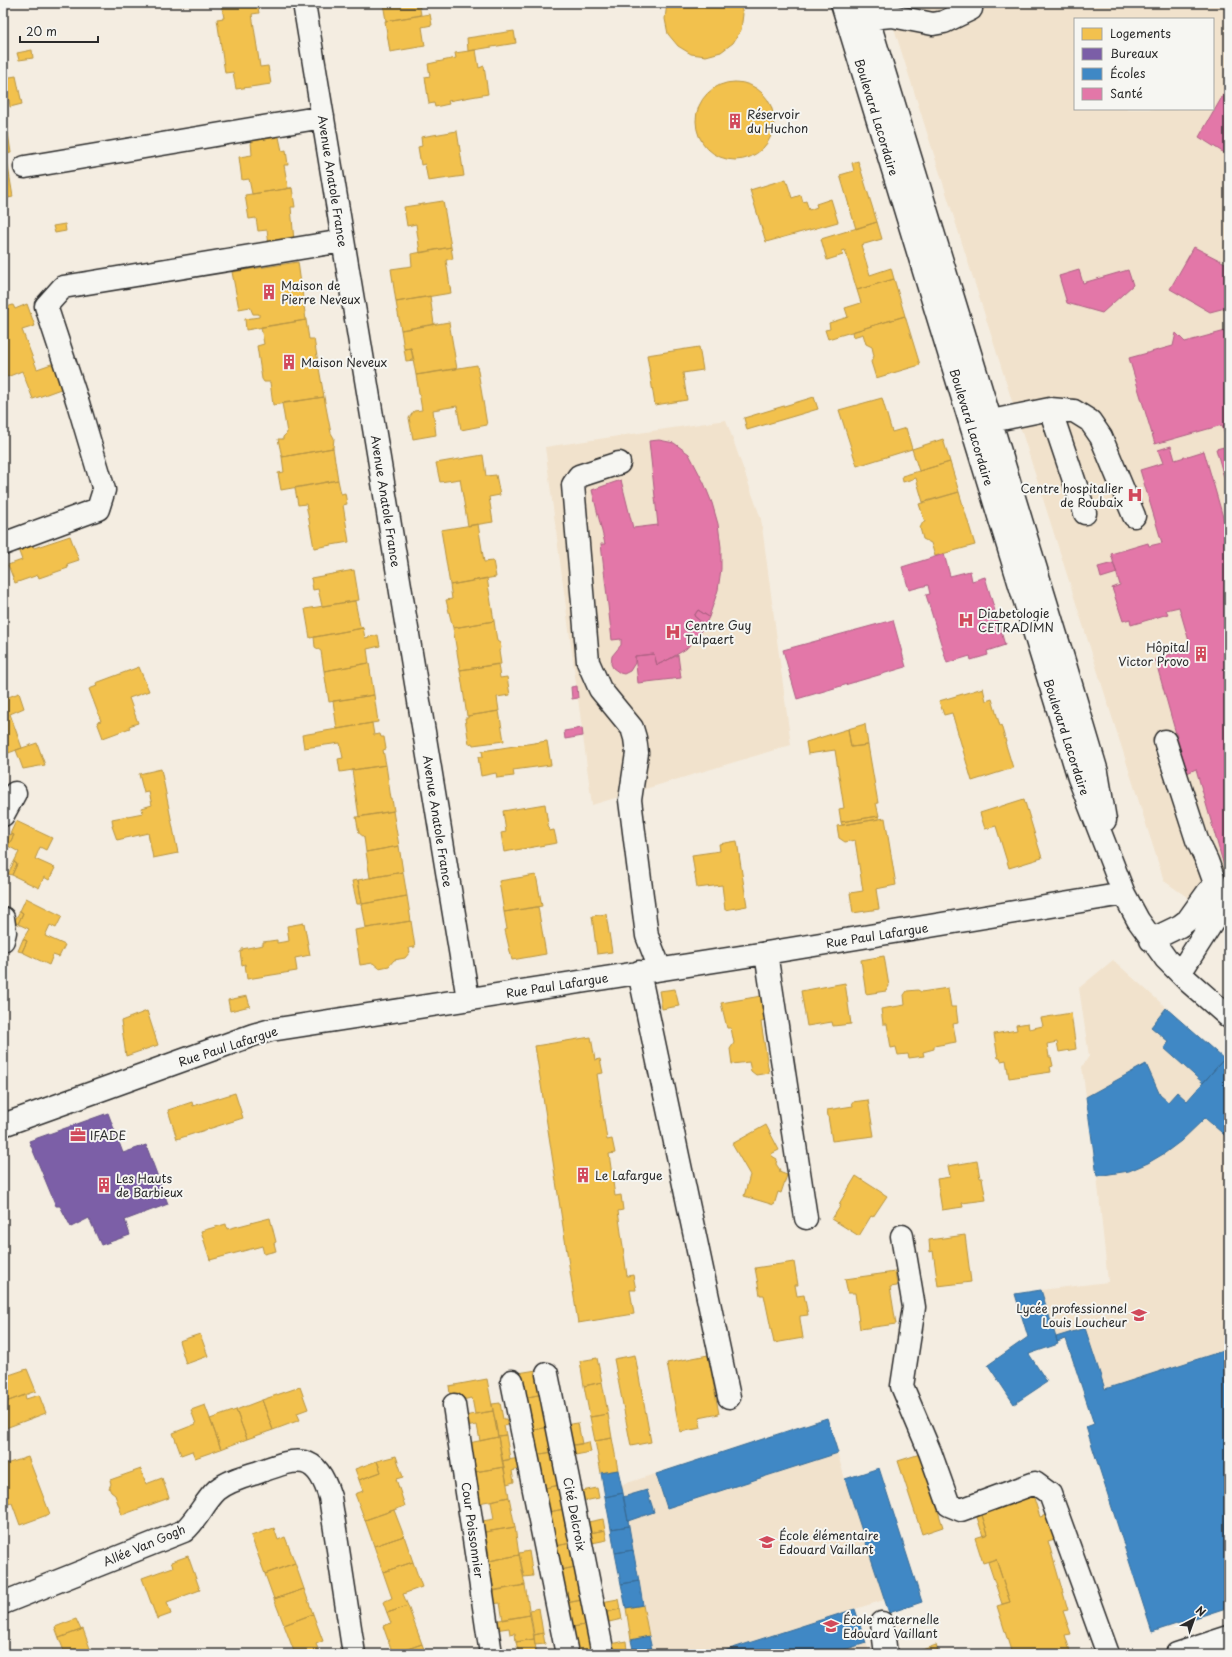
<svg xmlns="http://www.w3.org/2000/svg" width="1232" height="1657" viewBox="0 0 1232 1657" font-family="'Playpen Sans',sans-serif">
	<rect width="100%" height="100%" fill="#f4ede1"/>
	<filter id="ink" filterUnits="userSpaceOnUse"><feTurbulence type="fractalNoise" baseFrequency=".025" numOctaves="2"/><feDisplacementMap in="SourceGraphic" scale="8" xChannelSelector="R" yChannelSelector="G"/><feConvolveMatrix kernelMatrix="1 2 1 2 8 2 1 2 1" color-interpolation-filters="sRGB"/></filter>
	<g filter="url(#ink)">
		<path fill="#f1e2cc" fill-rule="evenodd" d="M886 3H1229V926L1164 881ZM1075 19H1213V109H1075Z
			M726 420 761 519 791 745 592 805 545 447Z
			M1113 960 1229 1064V1607L1152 1632 1086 1427 1094 1424 1066 1339 1057 1342 1041 1290 1108 1282 1097 1176 1082 1067 1089 1056 1079 988Z
			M827 1418 845 1479 879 1468 922 1602 889 1613 884 1600 855 1609 870 1654H653L621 1485Z"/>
		<path fill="#f2c14e" stroke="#b69444" d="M221 3H257L259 13 252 14 260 67 268 66 271 84 236 89 233 72 225 73 217 19 224 18Z
			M383 3H419L421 15 386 21Z
			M667 3H740L743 14 741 30 733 43 721 52 706 56 691 54 678 46 668 34 665 19Z
			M430 14 432 25 422 27 425 46 390 52 385 21Z
			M514 31 516 43 468 51 467 38Z
			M32 50 33 58 19 60 17 53Z
			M476 50 479 68 484 66 488 94 448 101 449 104 435 107 434 103 429 104 425 77 430 76 428 64 456 58 455 53Z
			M16 76 22 104 10 107 9 99 3 97V90L6 87 4 78Z
			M696 121a39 39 0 1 1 78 0a39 39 0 1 1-78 0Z
			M457 131 464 176 428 181 425 164 421 165 418 147 422 146 421 137Z
			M8 133 11 153 6 154 13 197 3 199V134Z
			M279 137 282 151 286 150 288 165H284L288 188H292L252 194 249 179 242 180 239 157 252 155 251 141Z
			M858 161 877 222 856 229 840 175 854 171 852 163Z
			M786 179 792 198 801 195 803 202 806 201 809 210 817 207 816 204 831 199 838 222 766 242 750 190Z
			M292 188 295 207H291L294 241 269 245 267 230 258 231 256 218 249 219 245 195Z
			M443 201 451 247 420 253 416 224 407 226 404 207Z
			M877 222 882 239 861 245 870 275 891 268 894 279 857 290 845 250 842 251 843 255 827 260 821 239Z
			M65 224 66 231 55 233 53 226Z
			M451 247 453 259 446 260 451 293 396 302 391 269 412 266 411 254Z
			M298 262 306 320 246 330 245 319 259 317V314H253L250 307 239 309 232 272Z
			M894 279 905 316 828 339 825 330 830 329 829 323 848 317 845 308 861 303 857 290Z
			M430 296 434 324 401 330 396 302Z
			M27 304 35 326 22 330 37 369 60 361 69 386 33 399 22 371 7 377 3 367V308L13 305 15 309Z
			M905 316 920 365 876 378 871 362 874 356 872 347 866 344 863 334 853 337 852 332Z
			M306 320 309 339H314L324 397 273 405 270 382H264L262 379 257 346 264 344 261 327Z
			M449 322 457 369 416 375 411 348 404 349 401 330Z
			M699 347 703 370 683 373 687 400 655 405 647 355Z
			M411 348 414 360 406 361 404 349Z
			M477 365 487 425 461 430 457 406 433 410 436 435 413 439 409 418 414 411 422 410 416 375Z
			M324 397 331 433 334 438 333 448 282 457 278 439H283V437L287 433 282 403Z
			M814 397 818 409 747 430 744 418Z
			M882 398 892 432 906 428 912 449 857 466 839 410Z
			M943 439 950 462 919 471 912 449Z
			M333 448 338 480 281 490 278 473 284 472 282 457Z
			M483 455 486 476 496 475 500 495 489 497 493 522 468 526 460 479 440 482 436 463Z
			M950 462 959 492 923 502 916 478 903 482 902 476Z
			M338 480 341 494 345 493 347 504 343 505 349 542 314 548 306 504 298 505 295 488Z
			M959 492 975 545 935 556 931 543 923 539 920 528 923 522H925L919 504Z
			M478 524 484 562 493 561 496 577 450 585 441 530Z
			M70 536 79 560 67 564 68 568 39 578 38 575 15 583 8 565 22 560 18 549 32 543 34 548Z
			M354 570 359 600 322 606 318 589 313 590 311 578Z
			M487 578 494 621 453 628 446 600 452 599 450 585Z
			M355 601 360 626 363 628 310 638 305 609Z
			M494 621 497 641 500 643 501 648 499 651 501 664 460 670 453 628Z
			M363 628 365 638 378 635 380 646 367 649 369 663 324 671 321 651 315 647 314 637Z
			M369 663 374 695 329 702 324 671Z
			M498 664 500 678 507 677 510 695 497 697 499 711 467 716 460 670Z
			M139 667 149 691 129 698 138 723 129 726 130 728 103 738 97 722 101 721 89 689 97 686 96 683Z
			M983 688 986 701 992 699 1000 726 1001 725 1006 742H1005L1013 768 972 781 952 713 944 715 939 701Z
			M19 693 24 708 10 714 22 748 3 755V699Z
			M374 695 378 722 337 729 333 701Z
			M499 711 504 741 473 745 472 743 469 744 465 718H468V716Z
			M372 723 374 735 380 734 381 737H384L386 749 383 750 386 765 340 772 338 759 343 758 340 743 304 748 302 735Z
			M865 724 868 745 851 747 848 729Z
			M848 729 851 747 868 745 878 803H876L879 816 841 822 839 809 844 808 835 750 808 754 806 742Z
			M547 741 551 765 513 770 514 776 497 778 496 773 481 776 478 757H483L482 751Z
			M37 743 45 765 23 769 16 750Z
			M386 765 391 799H392L394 811 359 817 352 770Z
			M161 769 178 853 153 858 148 833 117 840 112 826H113L112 819 143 813 142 808 152 805 149 792 144 793 139 774Z
			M1024 799 1042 858 1009 868 996 826 985 829 980 813Z
			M545 804 549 831 554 830 557 843 504 852 501 833 506 832 503 811Z
			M393 811 399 846 366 852 364 837 359 833 356 817Z
			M879 816V819L842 825 841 822Z
			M885 818 896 885 876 889 879 909 853 913 850 893 863 891 855 840 845 842 839 838 837 826Z
			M16 821 52 838 46 850 40 847 35 859 55 868 49 880 44 877 39 888 12 875 17 864 14 862 19 852 8 846 14 835 10 834Z
			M10 834 14 835 8 846 5 845Z
			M737 841 747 906 725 910 722 885 697 888 692 855 720 851 719 844Z
			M399 846 403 872 370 878 366 852Z
			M14 862 17 864 12 875 8 874Z
			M403 872 407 896 362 904 358 880Z
			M536 875 542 906 504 912 499 881Z
			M358 880 362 904H357L352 881Z
			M407 896 411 921 366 928 362 904Z
			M26 898 62 916 56 928 50 925 45 936 65 945 59 957 53 955 49 965 22 952 27 941 23 939 29 929 18 924 23 913 20 911Z
			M538 907 546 954 512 960 505 930 507 929 504 912Z
			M20 911 23 913 18 924 14 922Z
			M606 914 612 952 597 954 592 916Z
			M411 921 415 947 409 948 410 952 405 958 394 960 389 966 379 968 373 963 360 965 355 930Z
			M304 923 310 955 295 958 297 971 247 979 245 964 242 965 240 952 242 951V949L263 945V942L277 940V943L289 941 287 926Z
			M23 939 27 941 22 952 18 951Z
			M884 956 889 986 886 991 866 994 861 960Z
			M845 983 851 1024 833 1026 832 1022 807 1026 801 991Z
			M948 988 951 1007H956L958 1023 953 1024 956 1042 934 1046V1049L923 1052 924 1056 909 1058 908 1054 898 1055 896 1047 891 1048 887 1024H883L881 1009 905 1005 904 995 907 991 918 990 921 992Z
			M675 989 679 1006 662 1009 659 991Z
			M247 996 250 1006 230 1011 228 1000Z
			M761 996 765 1021 761 1022 769 1073 756 1075 751 1071 749 1062 732 1064 730 1049 734 1043 731 1028H727L721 1003Z
			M147 1011 158 1045 126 1056 121 1021Z
			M1071 1013 1076 1049 1059 1052 1057 1042 1047 1044 1049 1057H1051L1053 1066 1050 1067 1051 1072 1009 1078 1006 1060 1001 1061 1000 1058H998L994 1034 1017 1030 1016 1025 1028 1023 1029 1029 1043 1026 1041 1018Z
			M591 1037 595 1060 600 1059 603 1073 597 1074 607 1140 612 1139 615 1153 609 1154 615 1196 621 1195 623 1210 618 1211 627 1276 633 1275 636 1290H630L634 1314 578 1323 535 1046Z
			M235 1093 243 1118 177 1139 168 1110 192 1102 193 1106Z
			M868 1100 874 1136 832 1141 827 1110 853 1106 852 1102Z
			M766 1125 779 1150 771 1154 772 1156 777 1159 776 1164 780 1170 779 1172 787 1175 781 1193 778 1192 774 1205 744 1196 750 1175 732 1144Z
			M977 1161 980 1178H982L986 1200 962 1203 963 1207 942 1210 937 1179 950 1177 948 1166Z
			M856 1176 887 1196 873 1217 871 1216 859 1236 832 1219 841 1205 839 1204Z
			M270 1218 276 1242 274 1243 276 1251 264 1254 262 1246 210 1260 201 1231 226 1224 227 1229Z
			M965 1235 971 1282 938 1286 933 1251 930 1252 929 1240Z
			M794 1262 798 1285H795L797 1296 804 1295 808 1315 800 1316V1319L803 1338 774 1343 764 1295H760L755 1268Z
			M895 1272 897 1286 890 1287 896 1324 860 1329 855 1293H848L845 1279Z
			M200 1334 208 1356 186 1364 179 1341Z
			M635 1355 651 1442 631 1446 614 1359Z
			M708 1355 719 1414 699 1418 701 1428 680 1432 667 1363Z
			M597 1358 602 1382 584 1386 580 1361Z
			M27 1369 36 1391 3 1403V1377Z
			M543 1369 548 1393 523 1398 518 1373Z
			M487 1379 493 1411 475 1414 472 1398 451 1402 449 1386Z
			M602 1382 608 1414 590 1417 584 1386Z
			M300 1387 308 1409 297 1413 300 1420 273 1430 262 1400Z
			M548 1393 554 1426 529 1431 523 1398Z
			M25 1395 26 1399 39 1395 46 1413 3 1429V1403Z
			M262 1400 273 1430 247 1439 236 1410Z
			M500 1403 503 1419H506L508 1425 504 1426 506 1435 498 1436 492 1404Z
			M205 1405 221 1449 195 1458 192 1451 181 1455 173 1433 196 1424 191 1410Z
			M236 1410 247 1439 221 1449 210 1419Z
			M493 1411 498 1437 480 1441 477 1425 460 1428 458 1417Z
			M608 1414 612 1438 595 1441 590 1417Z
			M578 1423 582 1444 568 1446 564 1425Z
			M554 1426 559 1451 534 1455 529 1431Z
			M506 1435 510 1459 502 1461 498 1436Z
			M498 1437 504 1467 469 1473 464 1444Z
			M612 1438 618 1470 601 1473 595 1441Z
			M589 1442 591 1452 570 1456 568 1446Z
			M559 1451 565 1484 540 1489 534 1455Z
			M920 1454 943 1527 922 1534 898 1461Z
			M396 1456 403 1477 396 1479 405 1506 365 1520 355 1494 363 1491 359 1480 381 1472 377 1461Z
			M28 1457 50 1514 20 1525 12 1503 8 1504 3 1489V1465Z
			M525 1457 519 1469 512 1471 514 1482 507 1484 502 1461Z
			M377 1461 381 1472 359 1480 355 1469Z
			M504 1467 509 1497 474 1504 469 1473Z
			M141 1469 146 1484 162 1478 169 1498 122 1515 115 1495 111 1492 109 1488 111 1484 110 1480Z
			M565 1484 569 1508 544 1513 540 1489Z
			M597 1488 599 1498 579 1502 577 1492Z
			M1033 1495 1040 1517 1050 1514 1058 1538 1048 1541 1068 1610 1063 1611 1071 1634 1065 1635 1071 1654H1017V1652L1012 1654 997 1606 1010 1602 996 1559 983 1563 975 1538 988 1534 981 1512Z
			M509 1497 515 1527 479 1533 477 1522 494 1519 491 1501Z
			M569 1508 576 1542 551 1547 544 1513Z
			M394 1510 404 1536 374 1546 365 1520Z
			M981 1512 988 1534 983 1536 976 1514Z
			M603 1519 605 1530 580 1535 578 1524Z
			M515 1527 519 1555 484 1562 483 1556 489 1555 487 1541 480 1542 479 1533Z
			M274 1528 278 1540 285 1537 295 1563 265 1574 251 1536Z
			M605 1530 607 1540 592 1543 590 1533Z
			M404 1536 413 1562 383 1572 374 1546Z
			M576 1542 581 1566 555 1571 551 1547Z
			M529 1551 533 1576 524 1577 519 1553Z
			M519 1555 525 1585 494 1591 492 1581 485 1582 484 1562Z
			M188 1556 200 1590 167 1602 171 1614 157 1619 142 1578 173 1567 171 1562Z
			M996 1559 1010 1602 1002 1604 988 1562Z
			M413 1562 422 1587 403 1594 408 1606 387 1613 383 1602 392 1598 383 1572Z
			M295 1563 304 1589 274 1599 265 1574Z
			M581 1566 587 1599 561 1604 555 1571Z
			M525 1585 530 1615 503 1620 500 1603 491 1604 489 1591Z
			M304 1589 313 1614 284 1625 274 1599Z
			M587 1599 591 1624 566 1628 561 1604Z
			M618 1599 620 1609 598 1614 596 1603Z
			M643 1605 649 1636 631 1640 626 1608Z
			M408 1606 422 1644 393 1654 383 1626 391 1623 387 1613Z
			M539 1608 543 1633 534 1635 530 1610Z
			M620 1609 622 1619 609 1622 607 1612Z
			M313 1614 323 1641 316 1644 320 1654H295L284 1625Z
			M530 1615 534 1639 516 1642 515 1633 510 1634 509 1628 495 1630 493 1621Z
			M76 1619 81 1630 59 1638 55 1627Z
			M591 1624 597 1654H571L566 1628Z
			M83 1629 92 1654H65L59 1638Z
			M543 1633 545 1644 535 1645 534 1635Z
			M534 1639 537 1654H519L516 1642Z
			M626 1641 627 1650 613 1653 611 1644Z
			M422 1644 426 1654H393Z
			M936 1645 939 1654H911Z"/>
		<path fill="#7b5ea7" stroke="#634f82" d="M108 1113 123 1153 146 1145 168 1204 125 1220 130 1235 101 1245 89 1218 71 1227 60 1206H56L29 1141Z"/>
		<path fill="#3f88c5" stroke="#396c97" d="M1166 1008 1224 1059 1203 1083 1164 1048 1169 1042 1151 1027Z
			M1224 1059 1229 1063V1139L1205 1118 1181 1141 1165 1153 1148 1163 1129 1171 1097 1176 1086 1097 1146 1064 1160 1095 1168 1102 1177 1092 1187 1101Z
			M1041 1290 1058 1344 1029 1354 1047 1382 1014 1404 988 1365 1028 1337 1015 1294Z
			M1085 1328 1105 1389 1229 1349V1607L1152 1632 1086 1427 1094 1424 1066 1339 1057 1342 1056 1337Z
			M827 1418 838 1453 667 1508 656 1474Z
			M879 1468 922 1602 889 1613 845 1479Z
			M618 1470 623 1493 605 1497 601 1473Z
			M647 1490 654 1512 628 1521 623 1497Z
			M623 1493 629 1526 611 1529 605 1497Z
			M629 1526 633 1550 615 1553 611 1529Z
			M633 1550 639 1581 621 1584 615 1553Z
			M639 1581 643 1605 626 1608 621 1584Z
			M855 1609 866 1643 831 1654H714Z
			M649 1636 653 1654H634L631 1640Z"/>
		<path fill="#e377a8" stroke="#ac6082" d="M1229 85V156L1199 137Z
			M1194 247 1229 265V307L1210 312 1170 289Z
			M1079 270 1083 283 1128 270 1133 285 1102 313 1067 303 1059 276Z
			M1229 330V483L1226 484 1216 449 1228 446 1222 425 1155 444 1129 358 1173 346 1176 333 1185 342Z
			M659 440 674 443 689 454 704 483 712 503 718 524 721 547V569L718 590 709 617 698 610 694 616 705 625 696 638 686 649 666 661 657 665 654 654 635 656V663L630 671 624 674 620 673 613 668 611 664 612 656 621 645V639L612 640 601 544H605L592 490 621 480 633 528 658 525 649 441Z
			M1171 446 1175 460 1204 451 1225 524 1229 523V865L1224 866 1196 769 1187 773 1155 659 1191 648 1179 607 1166 610 1168 614 1131 625 1130 619 1123 621 1112 588 1120 585 1111 554 1148 543 1149 546 1162 543 1140 470 1163 463 1158 450Z
			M944 554 950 576 970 571 972 581 985 577 1005 645 987 651 988 655 971 660 970 656 947 663 926 595 930 594 928 585 909 590 902 567Z
			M1113 563 1117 573 1101 578 1098 567Z
			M698 610 709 617 705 625 694 616Z
			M893 620 906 667 797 699 783 650Z
			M654 654 657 665 678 655 681 678 638 683 635 656Z
			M577 686 578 698 572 699 571 687Z
			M582 728 583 736 565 739 564 731Z"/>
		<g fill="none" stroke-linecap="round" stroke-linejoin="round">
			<defs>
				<path id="minor" d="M304 3 468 999
					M842 3 1079 778 1124 894 1138 920 1166 959 1188 981 1229 1017
					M863 3 1066 668 1097 772 1105 820
					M855 23 881 17 892 16 933 24 944 22 971 9 969 3
					M25 167 323 117
					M1050 409 1085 513
					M977 424 1050 409 1074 411 1090 421 1101 437 1134 516
					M619 463 579 476 573 485 588 662 600 689 632 728 635 738 637 753 630 800 647 936 660 969
					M3 544 98 509 104 490 78 403 46 306 63 287 343 241
					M1165 741 1197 840 1207 861 1219 894
					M3 815 15 793
					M3 918 5 932 3 940
					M1151 940 1180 926 1188 920 1208 892 1219 894 1224 904 1180 973
					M766 953 806 1218
					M639 972 729 1397
					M3 1125 253 1035 271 1030 766 953 1124 894
					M902 1236 914 1307 902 1386 930 1452 949 1505 961 1510 1035 1483 1050 1494 1108 1654
					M547 1374 603 1654
					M512 1381 567 1654
					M454 1405 491 1654
					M3 1603 184 1531C198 1519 204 1502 217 1490 228 1481 243 1477 256 1473 295 1459 315 1449 330 1497L354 1654
					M882 1623 886 1654
					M1177 1654 1229 1637"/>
			</defs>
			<use href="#minor" stroke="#2b2b2b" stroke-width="25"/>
			<use href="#minor" stroke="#f6f6f2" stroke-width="22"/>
		</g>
	</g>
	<defs>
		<symbol id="building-bare" viewBox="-9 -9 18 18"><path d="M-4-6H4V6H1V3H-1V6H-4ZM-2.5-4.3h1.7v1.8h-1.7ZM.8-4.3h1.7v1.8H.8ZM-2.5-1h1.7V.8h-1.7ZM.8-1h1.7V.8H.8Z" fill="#d1495b" stroke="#f6f6f2" stroke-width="2.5" paint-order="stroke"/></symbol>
		<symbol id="hospital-bare" viewBox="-9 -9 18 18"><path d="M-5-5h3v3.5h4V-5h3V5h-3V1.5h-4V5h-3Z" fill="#d1495b" stroke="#f6f6f2" stroke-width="2.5" paint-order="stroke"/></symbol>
		<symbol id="office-bare" viewBox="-9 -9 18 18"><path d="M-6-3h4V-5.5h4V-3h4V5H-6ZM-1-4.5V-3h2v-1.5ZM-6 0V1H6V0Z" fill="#d1495b" stroke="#f6f6f2" stroke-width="2.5" paint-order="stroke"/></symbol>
		<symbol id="school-bare" viewBox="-9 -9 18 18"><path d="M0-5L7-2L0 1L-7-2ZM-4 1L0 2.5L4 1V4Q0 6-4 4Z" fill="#d1495b" stroke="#f6f6f2" stroke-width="2.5" paint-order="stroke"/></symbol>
	</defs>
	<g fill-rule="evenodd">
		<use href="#building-bare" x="724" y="110" width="22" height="22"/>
		<use href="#building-bare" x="258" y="281" width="22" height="22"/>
		<use href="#building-bare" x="278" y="351" width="22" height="22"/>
		<use href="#hospital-bare" x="1124" y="484" width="22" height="22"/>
		<use href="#hospital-bare" x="955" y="609" width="22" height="22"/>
		<use href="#hospital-bare" x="662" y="621" width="22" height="22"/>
		<use href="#building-bare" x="1190" y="643" width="22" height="22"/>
		<use href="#office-bare" x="67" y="1124" width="22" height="22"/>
		<use href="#building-bare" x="572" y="1164" width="22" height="22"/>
		<use href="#building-bare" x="93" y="1174" width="22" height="22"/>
		<use href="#school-bare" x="1128" y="1304" width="22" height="22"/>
		<use href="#school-bare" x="756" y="1531" width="22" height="22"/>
		<use href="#school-bare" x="820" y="1615" width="22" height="22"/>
	</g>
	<g text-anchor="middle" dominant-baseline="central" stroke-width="4" stroke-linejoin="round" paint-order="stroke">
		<g font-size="12" fill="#2b2b2b" stroke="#f6f6f2" text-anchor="start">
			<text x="747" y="114">Réservoir<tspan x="747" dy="14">du Huchon</tspan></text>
			<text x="281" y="285">Maison de<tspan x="281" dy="14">Pierre Neveux</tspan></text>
			<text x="301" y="362">Maison Neveux</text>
			<text x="1123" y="488" text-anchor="end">Centre hospitalier<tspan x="1123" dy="14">de Roubaix</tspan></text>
			<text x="978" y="613">Diabetologie<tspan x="978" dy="14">CETRADIMN</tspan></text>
			<text x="685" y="625">Centre Guy<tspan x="685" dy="14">Talpaert</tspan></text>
			<text x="1189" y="647" text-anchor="end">Hôpital<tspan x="1189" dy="14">Victor Provo</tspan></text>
			<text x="90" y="1135">IFADE</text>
			<text x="595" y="1175">Le Lafargue</text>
			<text x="116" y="1178">Les Hauts<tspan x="116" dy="14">de Barbieux</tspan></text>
			<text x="1127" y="1308" text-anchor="end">Lycée professionnel<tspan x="1127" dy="14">Louis Loucheur</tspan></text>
			<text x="779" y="1535">École élémentaire<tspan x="779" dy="14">Edouard Vaillant</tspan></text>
			<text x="843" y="1619">École maternelle<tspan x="843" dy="14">Edouard Vaillant</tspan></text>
		</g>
		<g font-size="12" fill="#2b2b2b" stroke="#f6f6f2">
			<text transform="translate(877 117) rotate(73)">Boulevard Lacordaire</text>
			<text transform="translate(333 181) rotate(81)">Avenue Anatole France</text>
			<text transform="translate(972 427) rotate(73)">Boulevard Lacordaire</text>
			<text transform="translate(386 501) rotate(81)">Avenue Anatole France</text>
			<text transform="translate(1067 737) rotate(72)">Boulevard Lacordaire</text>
			<text transform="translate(438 821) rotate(81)">Avenue Anatole France</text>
			<text transform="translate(877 935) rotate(-9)">Rue Paul Lafargue</text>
			<text transform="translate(557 985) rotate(-9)">Rue Paul Lafargue</text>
			<text transform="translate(228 1046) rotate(-18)">Rue Paul Lafargue</text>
			<text transform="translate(575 1514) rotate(79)">Cité Delcroix</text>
			<text transform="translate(473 1530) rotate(82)">Cour Poissonnier</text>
			<text transform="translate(144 1545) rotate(-23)">Allée Van Gogh</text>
		</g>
	</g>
	<rect width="1232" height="1657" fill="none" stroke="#f6f6f2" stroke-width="16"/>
	<rect x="8" y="8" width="1216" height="1641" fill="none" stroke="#2b2b2b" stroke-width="1.5" filter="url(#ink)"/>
	<rect x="1074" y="18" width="140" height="92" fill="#f6f6f2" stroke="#a5a5a2"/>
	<rect x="1082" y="28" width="20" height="12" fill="#f2c14e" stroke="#a5a5a2"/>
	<text x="1110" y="38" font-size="12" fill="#2b2b2b">Logements</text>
	<rect x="1082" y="48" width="20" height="12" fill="#7b5ea7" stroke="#a5a5a2"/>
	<text x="1110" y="58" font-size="12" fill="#2b2b2b">Bureaux</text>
	<rect x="1082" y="68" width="20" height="12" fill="#3f88c5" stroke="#a5a5a2"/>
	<text x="1110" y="78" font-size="12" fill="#2b2b2b">Écoles</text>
	<rect x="1082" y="88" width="20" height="12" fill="#e377a8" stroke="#a5a5a2"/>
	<text x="1110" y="98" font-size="12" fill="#2b2b2b">Santé</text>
	<g transform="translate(1194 1619) rotate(41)" stroke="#f6f6f2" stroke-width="3" paint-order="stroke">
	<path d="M0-3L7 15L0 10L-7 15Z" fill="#2b2b2b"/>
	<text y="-6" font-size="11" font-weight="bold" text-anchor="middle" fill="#2b2b2b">N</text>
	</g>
	<path d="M20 36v6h78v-6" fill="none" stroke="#2b2b2b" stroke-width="2"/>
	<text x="26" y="36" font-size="12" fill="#2b2b2b" stroke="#f6f6f2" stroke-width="3" paint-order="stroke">20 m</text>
</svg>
